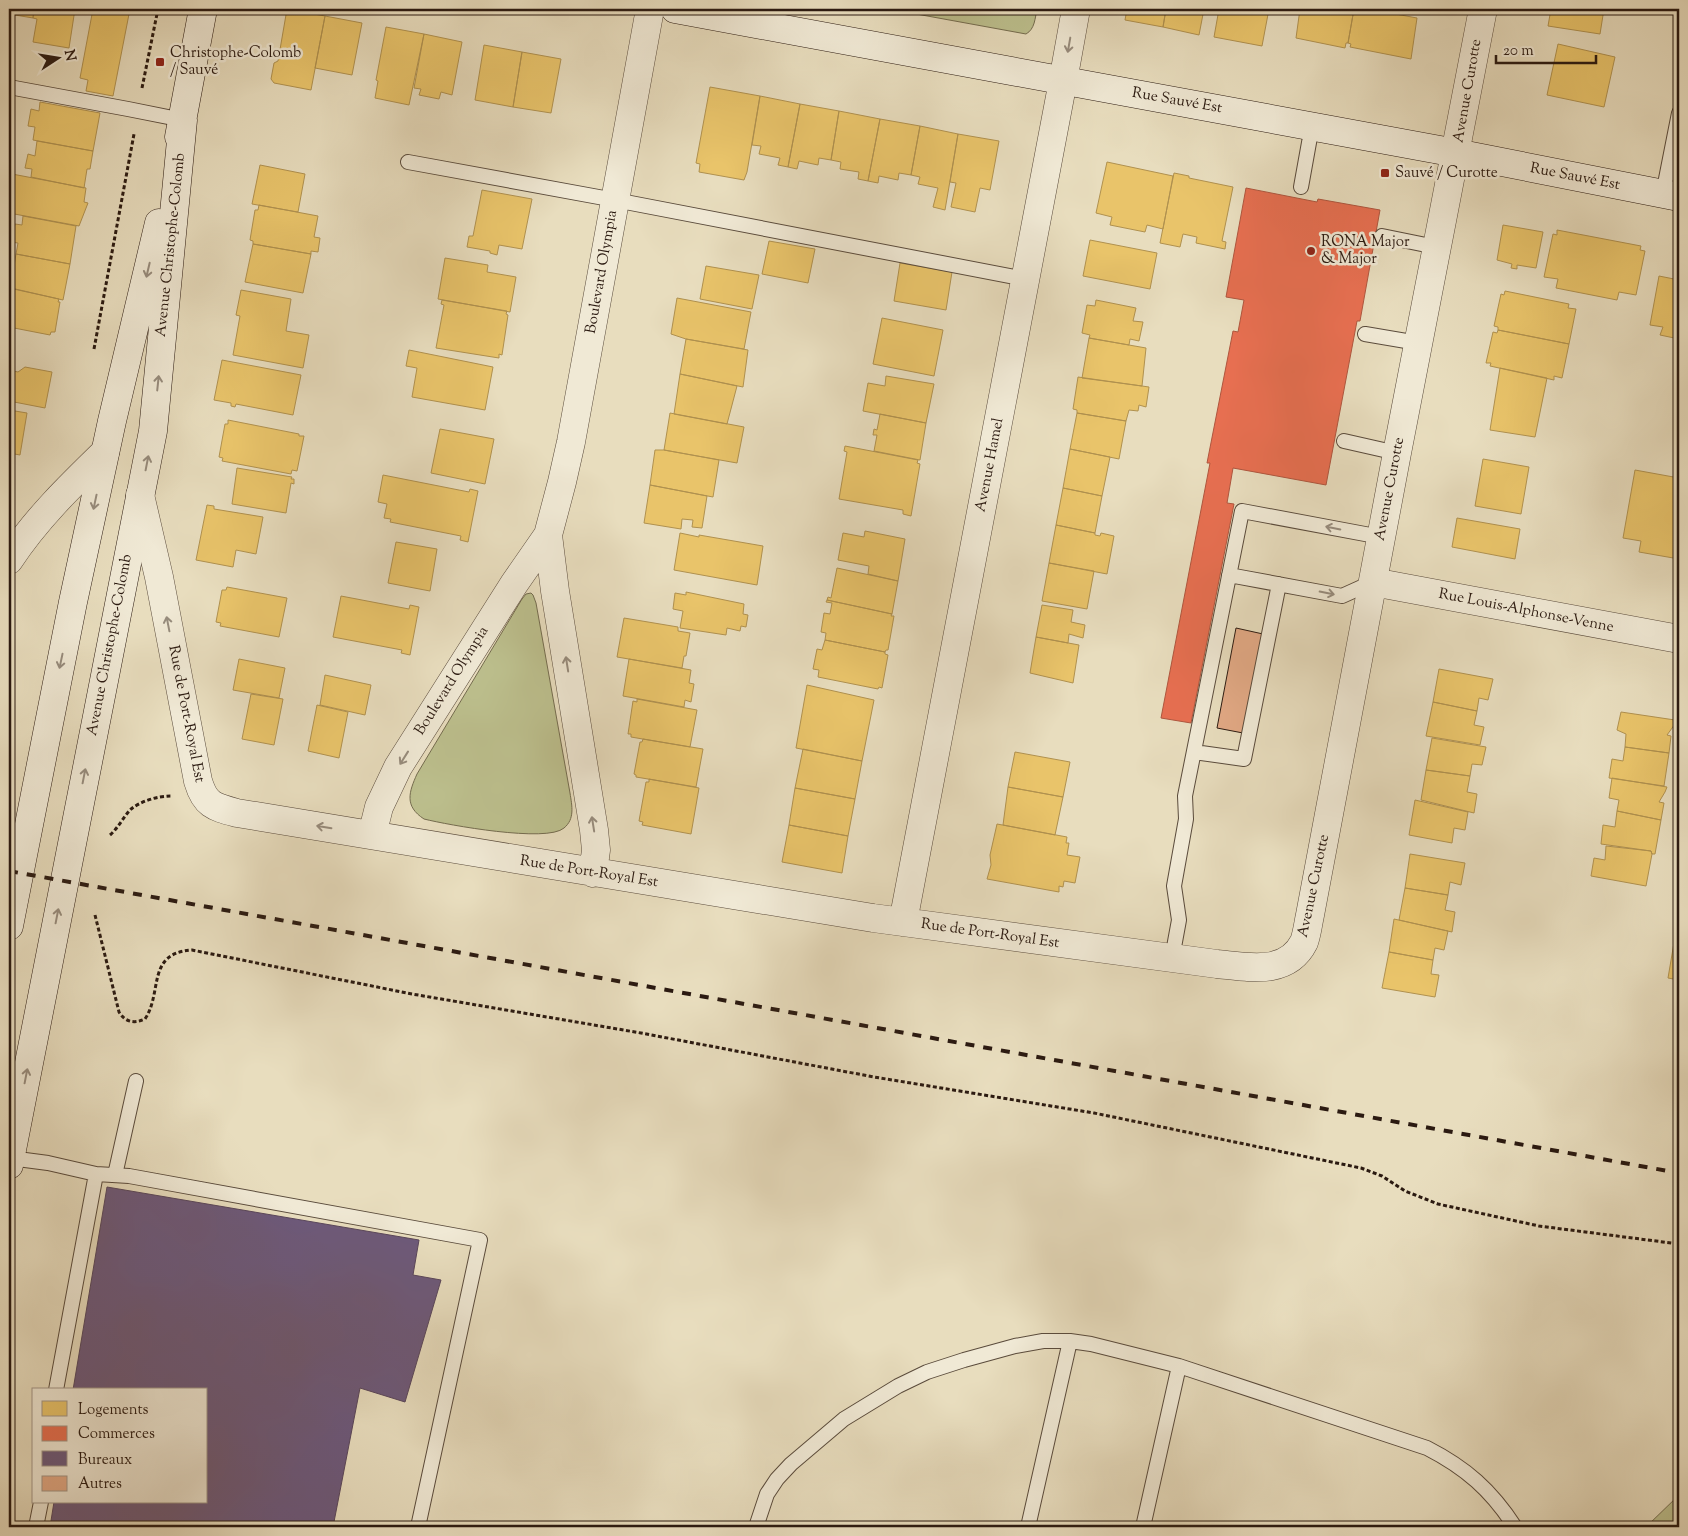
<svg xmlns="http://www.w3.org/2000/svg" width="1688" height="1536" viewBox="0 0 1688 1536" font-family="'Sorts Mill Goudy',serif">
	<rect width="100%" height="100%" fill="#e8ddbe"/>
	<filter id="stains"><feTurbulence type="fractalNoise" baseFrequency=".004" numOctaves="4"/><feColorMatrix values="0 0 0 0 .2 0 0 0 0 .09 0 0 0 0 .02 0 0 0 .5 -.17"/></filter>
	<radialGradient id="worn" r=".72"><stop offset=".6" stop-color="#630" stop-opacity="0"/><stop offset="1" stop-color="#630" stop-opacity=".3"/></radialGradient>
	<path fill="#bcbf8d" stroke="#746c4f" d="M889 9H1037C1035 18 1035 29 1026 34Z
		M531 593 533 595 536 603 570 793C572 806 575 819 564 828 547 843 448 825 424 819 404 806 409 792 417 774L522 599 526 594Z
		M1679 1495V1527H1646Z"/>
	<path fill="#e9c46a" stroke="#b0914f" d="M9 9H34L33 18 9 14Z
		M34 9H75L69 48 33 42 37 19 33 18Z
		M93 9H130L113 96 86 91 88 80 80 78Z
		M287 9 325 16 311 90 274 83 271 79 274 63 278 61Z
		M1127 9H1166L1163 27 1125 20Z
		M1166 9H1204L1199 35 1163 27Z
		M1219 9H1269L1262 46 1214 37Z
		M1300 9H1354L1348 43H1346L1345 48 1296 38Z
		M1354 9H1369L1417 18 1411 59 1350 47 1351 44 1348 43Z
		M1551 9H1604L1600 34 1548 26Z
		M325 16 362 23 352 75 315 68Z
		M386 27 424 34 409 105 375 98 378 81 376 80Z
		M424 34 462 42 452 95 441 92 439 99 419 95 421 89 414 88Z
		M1558 44 1615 57 1604 107 1547 95Z
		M484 45 522 52 513 107 475 100Z
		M522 52 561 59 551 113 513 107Z
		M710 87 760 96 747 172 744 180 699 172 700 164 696 163Z
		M760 96 800 104 788 167 778 165 780 158 759 154 761 146 752 145Z
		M40 102 100 113 93 151 33 140 35 127 28 126 31 109 39 111Z
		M800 104 839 111 831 160 819 158 818 165 799 161 797 169 788 167Z
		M839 111 880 119 868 181 858 179 859 172 840 169 841 162 831 160Z
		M880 119 920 126 911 175 899 173 898 180 879 176 878 183 868 181Z
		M920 126 958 134 945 210 933 207 938 188 918 184 920 177 911 175Z
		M958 134 999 141 990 190 980 188 975 212 951 207 956 183 950 182Z
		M37 141 93 151 90 169H87L84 188 31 177 32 169 25 168 28 154 35 156Z
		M1107 162 1173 176 1163 229 1147 225 1145 232 1110 225 1112 217 1096 213Z
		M260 165 305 174 298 212 252 204Z
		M1174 173 1189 176V178L1233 187 1222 241 1226 242 1225 249 1196 243 1197 237 1183 234 1180 247 1160 243Z
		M12 174 86 188 84 202 88 203 79 226 9 213V196Z
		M482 190 532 199 522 249 499 245 497 255 490 253V251L467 247 469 236H473Z
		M259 205 318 216 314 237 320 238 318 252 311 251V254L253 244V241L250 240 255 210H258Z
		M23 216 76 226 70 264 16 254 18 243 11 242 15 224 22 225Z
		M1503 225 1543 232 1536 268 1517 265V269L1511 268 1512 264 1497 260Z
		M1557 230 1641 246 1640 250 1645 251 1636 295 1619 292 1617 300 1556 288 1558 279 1544 277 1553 234 1557 235Z
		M1090 240 1157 253 1150 289 1083 276Z
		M769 241 815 249 808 283 762 274Z
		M253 244 311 254 303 293 245 282Z
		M16 254 70 264 63 300 11 288 12 279H9V265L14 266Z
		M445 258 488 265 487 272 516 277 510 312 438 299Z
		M900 263 952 272 946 310 894 301Z
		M706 266 759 275 752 309 700 299Z
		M1659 276 1679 280V339L1660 335 1663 327 1650 325Z
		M9 288 59 299 58 302H60L55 332H51L50 335 9 327Z
		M241 290 291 299 286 331 309 335 303 368 233 355 240 316 236 315Z
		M1505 291 1569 304 1568 308 1576 309 1569 344 1498 330V327L1494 326 1501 294 1504 295Z
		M677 298 751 312 744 349 686 339 671 334Z
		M442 300 507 311 506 314 508 315 502 355 499 354V358L436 348 444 305 441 304Z
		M1096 300 1136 308 1133 321 1143 322 1139 341 1130 339 1129 345 1089 338 1090 335 1082 333 1087 305 1095 306Z
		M882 318 943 330 934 376 873 364Z
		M1498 330 1569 344 1562 378 1554 376V380L1490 366 1491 363H1486L1493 332 1497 333Z
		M1089 338 1146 348 1142 386 1082 378Z
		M686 339 748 350 743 387 680 374Z
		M409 350 493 367 485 410 412 397 417 368 406 366Z
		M222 360 301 375 293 415 236 404 235 407 231 406V403L214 400Z
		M25 367 52 372 45 408 9 401V370L18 372Z
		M1500 368 1547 378 1535 437 1490 430Z
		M680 374 737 386 727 424 674 414Z
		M886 376 934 384 926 423 863 411 868 383 885 386Z
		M1078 377 1149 387 1146 407 1139 405 1138 411 1129 410 1126 421 1077 413V410L1073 409Z
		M9 410 27 413 20 455 9 453Z
		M670 413 744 427 737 463 664 450Z
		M1077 413 1126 421 1119 459 1070 449Z
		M880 414 926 423 920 460 874 451 877 435H873L874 429 877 430Z
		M228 420 299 434V436H304L297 471 292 470 291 474 222 461 223 458 219 457 225 424H228Z
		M440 429 494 439 485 484 431 473Z
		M845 446 918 460 917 463 920 464 911 516 903 514V510L839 499 847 452 844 451Z
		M1070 449 1110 457 1102 496 1063 488Z
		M655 450H664L719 460 713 497 650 485Z
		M1483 459 1529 467 1521 514 1475 506Z
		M237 468 292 477 291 479H294V484L291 483 286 513 232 504Z
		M1635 470 1679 478V559L1639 552 1641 541 1623 538Z
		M383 475 469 492 470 489 478 491 468 542 460 540 461 536 390 522 391 519 384 518 387 504 378 502Z
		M650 485 707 496 702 528 692 527 693 520 682 519 681 529 644 523Z
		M1063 488 1102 496 1095 533 1056 525Z
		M207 505 214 506V509L263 517 256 554 236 550 233 567 196 560Z
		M1457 518 1520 529 1515 559 1452 547Z
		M1056 525 1095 533V535L1100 536 1101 533 1114 536 1107 574 1049 563Z
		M865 531 905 539 898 581 868 574 869 566 838 560 843 533 864 537Z
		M680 533 699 537V535L763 546 757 585 674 570Z
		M396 542 437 549 430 591 388 583Z
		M1049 563 1094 571 1087 609 1042 601Z
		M837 568 898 581 892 614 827 600 828 597 831 598Z
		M227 587 287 598 279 637 220 626 221 623 216 622 222 590H226Z
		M686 592 744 604 743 614 748 615 746 627 741 626 740 631 727 628 726 635 680 628 683 611 673 609 675 593 686 595Z
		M341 596 409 609 410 605 419 607 410 655 401 653 402 650 333 637Z
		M827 600 892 614 891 616H894L888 650H886L885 652 825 640 826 633 821 632 824 613 830 614 832 603 826 602Z
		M1042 605 1073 610 1071 622 1085 625 1083 638 1069 634 1068 643 1036 637Z
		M624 618 678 627V631L690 633 686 656H684L682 668 617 657Z
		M1036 637 1079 645 1073 683 1030 673Z
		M825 640 885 652V654L888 655 882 688 879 687 878 689 818 677 819 670 813 669 817 649 822 650Z
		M239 659 285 668 279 698 233 690Z
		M629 659 691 670 689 683 694 684 691 702 685 700 684 707 623 696Z
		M1439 669 1493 679 1488 700 1479 698 1477 711 1433 702Z
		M325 675 371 685 365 715 320 705Z
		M807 685 874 700 862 761 796 748Z
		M251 694 283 699 274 745 242 739Z
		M637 699 697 710 690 747 631 737V734H628L633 701 637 702Z
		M1433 702 1477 711 1474 725 1484 727 1480 745 1426 736Z
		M317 705 348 712 339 758 308 751Z
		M1621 712 1675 720V724L1667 735 1671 736 1669 753 1625 747 1626 734 1617 730Z
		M1432 738 1486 747 1482 765 1472 764 1470 776 1426 770Z
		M643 739 703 749 696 787 636 777V775L634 774 640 742H642Z
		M1625 747 1669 753 1664 786 1609 778 1612 759 1623 761Z
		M803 749 862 761 855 799 795 788Z
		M1015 752 1070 762 1063 797 1008 787Z
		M1426 770 1470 776 1467 792 1477 794 1474 813 1421 800Z
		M1612 778 1667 787 1665 792 1659 802 1664 803 1661 820 1617 811 1619 800 1609 798Z
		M649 779 699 788 691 834 642 825 643 822 639 821 646 782H649Z
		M1008 787 1063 797 1055 835 1003 825Z
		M795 788 855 799 848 836 789 825Z
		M1415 800 1468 812 1465 830 1454 828 1452 843 1409 835Z
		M1617 811 1661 820 1655 854H1652L1651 851 1601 844 1603 825 1615 827Z
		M997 824 1067 837 1066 843H1069L1067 855 1080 857 1075 883 1064 881 1063 887 1059 886V892L987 879 991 865 990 855Z
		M789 825 848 836 842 873 782 862Z
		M1606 846 1651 851 1652 854 1646 886 1591 876 1594 858 1605 860Z
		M1410 854 1465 863 1461 885 1450 882 1448 895 1405 888Z
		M1405 888 1448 895 1445 910 1455 912 1452 932 1399 920Z
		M1394 919 1448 931 1444 950 1435 948 1433 960 1389 952Z
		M1677 925 1679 926V980L1668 978Z
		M1389 952 1433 960 1431 974 1439 975 1435 997 1382 988Z"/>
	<path fill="#e76f51" stroke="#af563e" d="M1246 188 1317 202 1318 199 1380 210 1360 321H1357L1326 485 1233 468 1227 503 1234 504 1191 723 1161 718 1210 463H1207L1233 331 1238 332 1244 300 1226 297Z"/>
	<path fill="#6d597a" stroke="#59465a" d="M107 1187 419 1240 413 1275 441 1280 405 1402 360 1388 333 1527H50L54 1502H206V1390H73Z"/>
	<path fill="#e2a985" stroke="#2b1a11" d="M1236 628 1263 634 1243 733 1217 728Z"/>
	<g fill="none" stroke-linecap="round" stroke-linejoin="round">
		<defs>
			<path id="lane" d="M9 87 128 109 183 120
				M408 162 615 200 1025 279
				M1301 187 1312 126
				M1663 194 1679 113
				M1382 236 1436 247
				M1365 334 1418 343
				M1344 441 1397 453
				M1229 575 1342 596 1373 582
				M1194 752 1244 759 1279 584
				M1172 958 1179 920 1174 886 1186 819 1185 796 1242 511 1381 537
				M10 1158 48 1163 96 1174 56 1390
				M96 1174 129 1176 480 1240 418 1527
				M115 1175 136 1081
				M36 1527 41 1502
				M756 1527 767 1494 777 1479 791 1464 844 1419 898 1386 927 1372 964 1360 1015 1346 1043 1341H1070L1091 1344 1179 1366
				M1028 1527 1070 1341
				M1143 1527 1179 1366 1427 1448C1466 1468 1491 1490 1515 1527"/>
			<path id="street" d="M140 495 159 577 198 781C205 805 214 807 237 813L873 918 1217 964C1248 967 1287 976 1304 942 1307 934 1308 924 1310 915L1397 453 1483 9
				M548 535 555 591 594 830 596 850 593 873
				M9 560C36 519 70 486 105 452
				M1373 582 1679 639
				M372 835 379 807 398 767 514 584 548 535 562 482 571 442 650 9
				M903 922 1063 81 1076 9"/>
			<path id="secondary" d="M675 9 1456 153 1679 197
				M179 137 203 9
				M9 926 73 602 112 421 159 223
				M9 1165 153 431 183 120"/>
		</defs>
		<use href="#lane" stroke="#5a4b3c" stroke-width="16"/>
		<use href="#street" stroke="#5a4b3c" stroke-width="29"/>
		<use href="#secondary" stroke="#2b1a11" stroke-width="29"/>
		<path stroke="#2b1a11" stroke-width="3" stroke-dasharray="4 2.5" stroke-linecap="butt" d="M142 88 158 9
			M94 349 134 134
			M110 835C118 828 123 818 130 810 140 801 158 796 171 796
			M95 915 119 1012C125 1022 134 1024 145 1019 163 992 146 953 192 950L412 994 641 1033 874 1077 1094 1113 1361 1168 1382 1176 1405 1191 1438 1204 1539 1226 1679 1244"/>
		<use href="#lane" stroke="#f0e9d5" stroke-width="14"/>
		<use href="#street" stroke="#f0e9d5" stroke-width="28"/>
		<use href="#secondary" stroke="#f0e9d5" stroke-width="28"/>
		<path stroke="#2b1a11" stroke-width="4" stroke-dasharray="9 9" stroke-linecap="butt" d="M9 871 1679 1173"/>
	</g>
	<defs><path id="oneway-shaft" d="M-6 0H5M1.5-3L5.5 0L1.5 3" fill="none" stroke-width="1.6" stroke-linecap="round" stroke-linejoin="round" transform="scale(1.25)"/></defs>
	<g stroke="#978c7d">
		<use href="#oneway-shaft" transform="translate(1069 45) rotate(100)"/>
		<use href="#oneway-shaft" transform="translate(148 270) rotate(103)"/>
		<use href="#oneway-shaft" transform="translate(158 383) rotate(-84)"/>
		<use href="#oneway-shaft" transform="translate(147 463) rotate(-79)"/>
		<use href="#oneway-shaft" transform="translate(95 502) rotate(102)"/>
		<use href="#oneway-shaft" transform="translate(1333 528) rotate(-169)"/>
		<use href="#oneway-shaft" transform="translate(1327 593) rotate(11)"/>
		<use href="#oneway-shaft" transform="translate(168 624) rotate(-101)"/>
		<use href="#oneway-shaft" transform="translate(61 661) rotate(102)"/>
		<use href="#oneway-shaft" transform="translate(567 664) rotate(-99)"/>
		<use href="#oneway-shaft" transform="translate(404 758) rotate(122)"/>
		<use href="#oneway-shaft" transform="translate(84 776) rotate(-79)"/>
		<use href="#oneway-shaft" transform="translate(593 824) rotate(-99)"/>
		<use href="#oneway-shaft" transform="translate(324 827) rotate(-171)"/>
		<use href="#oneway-shaft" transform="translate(57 916) rotate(-79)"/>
		<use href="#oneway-shaft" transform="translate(26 1076) rotate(-79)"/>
	</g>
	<g fill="#8f2418" stroke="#f0e9d5" stroke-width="2">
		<rect x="155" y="57" width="10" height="10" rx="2.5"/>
		<rect x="1380" y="168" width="10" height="10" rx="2.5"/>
		<circle cx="1311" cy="251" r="5"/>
	</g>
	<g text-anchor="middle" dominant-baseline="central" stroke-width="5" stroke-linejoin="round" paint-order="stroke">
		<g font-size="15" fill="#2b1a11" stroke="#f0e9d5" text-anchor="start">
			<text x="170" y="53">Christophe-Colomb<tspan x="170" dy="17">/ Sauvé</tspan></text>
			<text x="1395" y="173">Sauvé / Curotte</text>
			<text x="1321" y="242">RONA Major<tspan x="1321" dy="17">&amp; Major</tspan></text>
		</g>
		<g font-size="15" fill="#2b1a11" stroke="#f0e9d5">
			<text transform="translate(1468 91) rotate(-80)">Avenue Curotte</text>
			<text transform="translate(1177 101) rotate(10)">Rue Sauvé Est</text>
			<text transform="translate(1575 177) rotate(11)">Rue Sauvé Est</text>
			<text transform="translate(171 245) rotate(-84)">Avenue Christophe-Colomb</text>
			<text transform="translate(602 272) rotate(-80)">Boulevard Olympia</text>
			<text transform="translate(990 465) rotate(-79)">Avenue Hamel</text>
			<text transform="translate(1390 489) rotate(-79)">Avenue Curotte</text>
			<text transform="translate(1526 611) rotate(11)">Rue Louis-Alphonse-Venne</text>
			<text transform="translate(110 645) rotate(-79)">Avenue Christophe-Colomb</text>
			<text transform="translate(452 681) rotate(-58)">Boulevard Olympia</text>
			<text transform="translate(186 714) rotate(79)">Rue de Port-Royal Est</text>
			<text transform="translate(589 872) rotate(9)">Rue de Port-Royal Est</text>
			<text transform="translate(1314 886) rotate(-78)">Avenue Curotte</text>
			<text transform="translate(990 934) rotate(8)">Rue de Port-Royal Est</text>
		</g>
	</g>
	<rect width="1688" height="1536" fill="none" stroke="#e8ddbe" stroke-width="30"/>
	<rect x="10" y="10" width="1668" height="1516" fill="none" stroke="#2b1a11" stroke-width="2.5"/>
	<rect x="15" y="15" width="1658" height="1506" fill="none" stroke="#2b1a11"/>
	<rect x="32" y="1388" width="175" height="115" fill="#f0e9d5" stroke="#a19687"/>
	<rect x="42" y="1401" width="25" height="15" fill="#e9c46a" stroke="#a19687"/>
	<text x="78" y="1414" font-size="15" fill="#2b1a11">Logements</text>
	<rect x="42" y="1426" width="25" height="15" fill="#e76f51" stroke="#a19687"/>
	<text x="78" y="1438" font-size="15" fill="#2b1a11">Commerces</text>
	<rect x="42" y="1451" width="25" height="15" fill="#6d597a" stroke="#a19687"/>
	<text x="78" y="1464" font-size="15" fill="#2b1a11">Bureaux</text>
	<rect x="42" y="1476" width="25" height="15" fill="#e2a985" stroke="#a19687"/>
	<text x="78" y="1488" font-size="15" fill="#2b1a11">Autres</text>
	<g transform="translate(58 58) rotate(78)" stroke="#f0e9d5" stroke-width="4" paint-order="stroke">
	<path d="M0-4L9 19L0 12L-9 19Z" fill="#2b1a11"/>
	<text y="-8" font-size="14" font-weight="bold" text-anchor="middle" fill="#2b1a11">N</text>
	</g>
	<path d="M1496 55v8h100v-8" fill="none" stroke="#2b1a11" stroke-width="2.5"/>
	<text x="1503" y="55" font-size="15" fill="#2b1a11" stroke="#f0e9d5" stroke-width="4" paint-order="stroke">20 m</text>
	<rect width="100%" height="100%" filter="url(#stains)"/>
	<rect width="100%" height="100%" fill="url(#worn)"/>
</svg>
